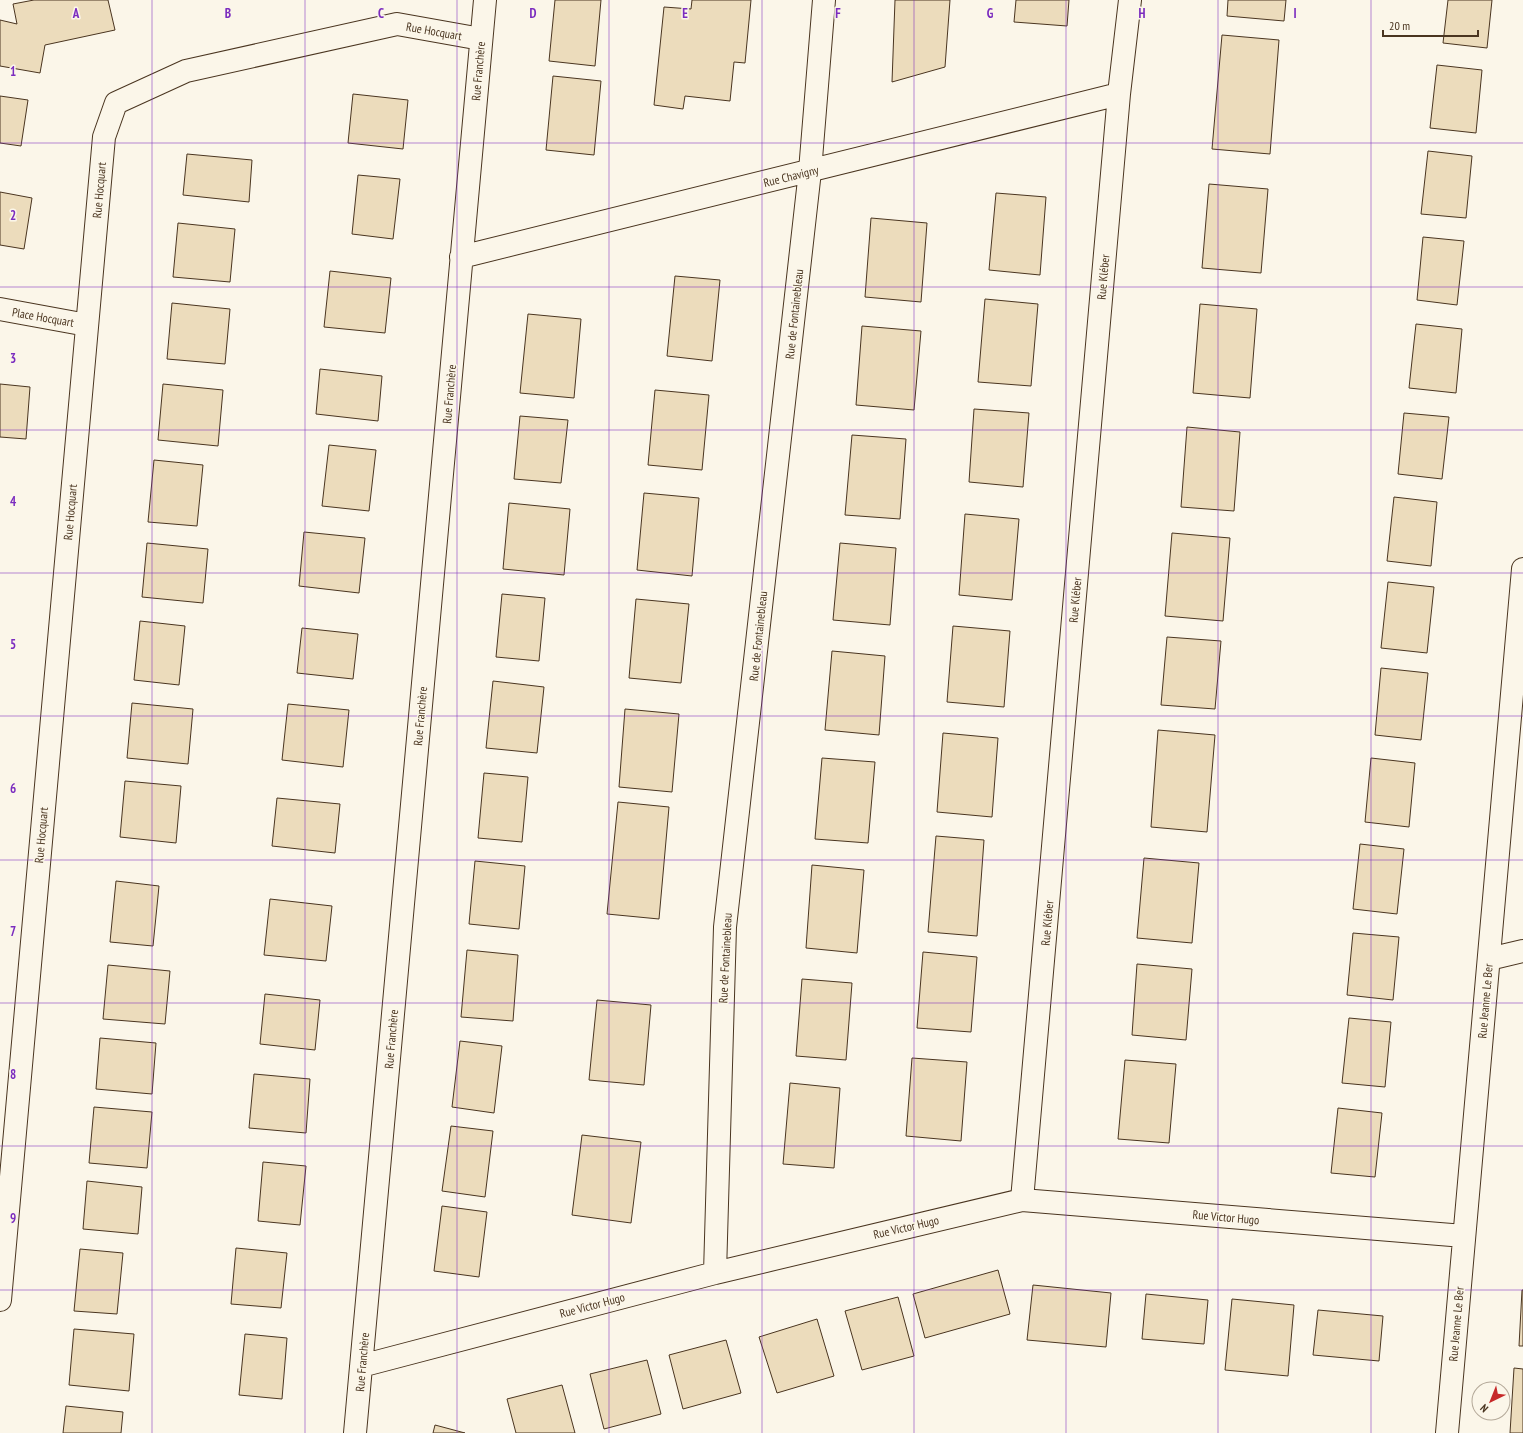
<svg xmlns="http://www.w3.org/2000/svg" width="1523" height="1433" viewBox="0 0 1523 1433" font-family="'PT Sans Narrow',sans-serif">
	<rect width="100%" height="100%" fill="#fbf6e9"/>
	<path fill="#ecdcbc" stroke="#4a3520" d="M34 0H108L115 30 45 45 40 73 0 66V20L17 24 13 4Z
		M555 0H601L595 66 549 61Z
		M692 0H751L745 63 734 62 730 101 685 96 683 109 654 105 664 7 691 9Z
		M895 0H950L945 67 892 82Z
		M1016 0H1069L1067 26 1014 22Z
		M1228 0H1286L1284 21 1227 16Z
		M1448 0H1492L1487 48 1443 43Z
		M1222 35 1279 40 1270 154 1212 149Z
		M1437 65 1482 70 1476 133 1430 128Z
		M553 76 601 81 594 155 546 150Z
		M353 94 408 100 403 149 348 143Z
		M0 96 28 100 21 146 0 143Z
		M1428 151 1472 156 1466 218 1421 214Z
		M187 154 252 160 249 202 183 195Z
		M358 175 400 179 393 239 352 234Z
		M1209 184 1268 189 1261 273 1202 268Z
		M0 192 32 198 24 249 0 245Z
		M996 193 1046 197 1040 275 989 270Z
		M871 218 927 223 921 302 865 297Z
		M178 223 235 229 230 282 173 277Z
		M1423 237 1464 241 1457 305 1417 300Z
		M330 271 391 278 385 333 324 327Z
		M675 276 720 280 712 361 667 356Z
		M985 299 1038 304 1031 386 978 382Z
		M172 303 230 309 225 364 167 359Z
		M1200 304 1257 309 1250 398 1193 393Z
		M528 314 581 319 574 398 520 393Z
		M1416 324 1462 329 1456 393 1409 388Z
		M862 326 921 331 914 410 856 405Z
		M320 369 382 376 378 421 316 414Z
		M0 384 30 387 26 439 0 437Z
		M163 384 223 390 218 446 158 440Z
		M655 390 709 395 702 470 648 465Z
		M974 409 1029 413 1023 487 969 482Z
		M1404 413 1449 417 1442 479 1398 474Z
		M520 416 568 420 561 483 514 479Z
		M1187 427 1240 432 1234 511 1181 507Z
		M852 435 906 439 900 519 845 515Z
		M329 445 376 450 369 511 322 506Z
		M154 460 203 465 197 526 148 522Z
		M644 493 699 498 692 576 637 570Z
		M1394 497 1437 502 1431 566 1387 561Z
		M509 503 570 509 564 575 503 569Z
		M965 514 1019 519 1012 600 959 595Z
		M304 532 365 538 359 593 299 586Z
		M1172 533 1230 538 1223 621 1165 616Z
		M147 543 208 549 203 603 142 597Z
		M840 543 896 548 890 625 833 620Z
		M1388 582 1434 587 1427 653 1381 648Z
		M502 594 545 598 539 661 496 657Z
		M636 599 689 604 681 683 629 678Z
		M140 621 185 626 179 685 134 680Z
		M953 626 1010 631 1004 707 947 702Z
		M302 628 358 634 353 679 297 673Z
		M1167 637 1221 641 1215 709 1161 705Z
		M832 651 885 656 879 735 825 730Z
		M1381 668 1428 673 1421 740 1375 735Z
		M493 681 544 687 537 753 486 748Z
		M132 703 193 709 188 764 127 758Z
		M288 704 349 710 343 767 282 760Z
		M625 709 679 714 672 792 619 787Z
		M1158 730 1215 735 1207 832 1151 827Z
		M943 733 998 738 992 817 937 812Z
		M822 758 875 762 868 843 815 839Z
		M1371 758 1415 763 1409 827 1365 822Z
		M484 773 528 777 522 842 478 838Z
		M125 781 181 786 176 843 120 837Z
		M277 798 340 804 335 853 272 846Z
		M618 802 669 807 659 919 607 914Z
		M936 836 984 840 977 936 928 932Z
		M1360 844 1404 849 1397 914 1353 909Z
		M1144 858 1199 863 1192 943 1137 938Z
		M475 861 525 866 519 929 469 924Z
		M812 865 864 870 857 953 806 948Z
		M116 881 159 886 153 946 110 942Z
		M270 899 332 906 326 961 264 955Z
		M1353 933 1399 937 1393 1000 1347 995Z
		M467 950 518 955 513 1021 461 1017Z
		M923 952 977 957 971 1032 917 1028Z
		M1137 964 1192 969 1186 1040 1132 1035Z
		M108 965 170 971 165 1024 103 1019Z
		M802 979 852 983 846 1060 796 1056Z
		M265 994 320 1000 315 1050 260 1044Z
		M597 1000 651 1005 644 1085 589 1080Z
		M1349 1018 1391 1022 1385 1087 1342 1083Z
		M100 1038 156 1043 152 1094 96 1089Z
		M460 1041 502 1046 494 1113 452 1107Z
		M912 1058 967 1062 961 1141 906 1136Z
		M1125 1060 1176 1064 1169 1143 1118 1139Z
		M254 1074 310 1079 306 1133 249 1128Z
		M790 1083 840 1088 834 1168 783 1164Z
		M94 1107 152 1112 147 1168 89 1163Z
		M1338 1108 1382 1113 1375 1177 1331 1173Z
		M451 1126 493 1131 485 1197 442 1191Z
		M582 1135 641 1142 631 1223 572 1215Z
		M263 1162 306 1166 300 1225 258 1221Z
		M87 1181 142 1187 138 1234 83 1229Z
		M442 1206 487 1212 479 1277 434 1271Z
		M236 1248 287 1253 281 1308 231 1304Z
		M80 1249 123 1253 117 1314 74 1311Z
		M998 1270 1010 1314 925 1338 913 1294Z
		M1033 1285 1111 1293 1106 1347 1027 1340Z
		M1522 1290H1523V1346H1519Z
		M1146 1294 1208 1300 1204 1344 1142 1339Z
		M898 1297 914 1356 862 1370 845 1311Z
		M1232 1299 1294 1305 1288 1376 1225 1370Z
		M1318 1310 1383 1316 1379 1361 1313 1355Z
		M817 1319 834 1376 777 1393 759 1337Z
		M74 1329 134 1334 129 1391 69 1385Z
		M245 1334 287 1338 282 1399 239 1395Z
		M726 1340 741 1393 683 1409 669 1355Z
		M647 1360 661 1414 604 1429 590 1374Z
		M1514 1368 1523 1369V1433H1510Z
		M562 1385 575 1433H516L507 1399Z
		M66 1406 123 1412 121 1433H63Z
		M435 1425 465 1433H433Z"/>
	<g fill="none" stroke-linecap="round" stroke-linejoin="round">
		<defs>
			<path id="minor" d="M461 257 1119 94
				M0 309 87 325
				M1489 959 1523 951
				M1022 1200 1119 94 1130 0
				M715 1273 725 927 810 171 824 0
				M0 1300 104 137 116 103 186 71 397 24 481 39
				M361 1366 715 1273 1022 1200 1464 1236
				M355 1433 485 0
				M1447 1433 1523 569"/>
		</defs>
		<use href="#minor" stroke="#4a3520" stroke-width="24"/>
		<use href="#minor" stroke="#fbf6e9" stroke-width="22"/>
	</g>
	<path fill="none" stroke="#7b2cbf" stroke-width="1" stroke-opacity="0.55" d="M152 0V1433M305 0V1433M457 0V1433M609 0V1433M762 0V1433M914 0V1433M1066 0V1433M1218 0V1433M1371 0V1433M0 143H1523M0 287H1523M0 430H1523M0 573H1523M0 716H1523M0 860H1523M0 1003H1523M0 1146H1523M0 1290H1523"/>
	<g text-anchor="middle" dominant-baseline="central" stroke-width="3" stroke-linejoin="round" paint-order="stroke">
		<g font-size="12" fill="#4a3520" stroke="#fbf6e9">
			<text transform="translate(434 31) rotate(10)">Rue Hocquart</text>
			<text transform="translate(478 71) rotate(-85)">Rue Franchère</text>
			<text transform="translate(791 176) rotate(-14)">Rue Chavigny</text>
			<text transform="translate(99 190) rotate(-85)">Rue Hocquart</text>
			<text transform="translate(1103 277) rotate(-85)">Rue Kléber</text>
			<text transform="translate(794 314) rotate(-84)">Rue de Fontainebleau</text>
			<text transform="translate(43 317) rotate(10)">Place Hocquart</text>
			<text transform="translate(449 394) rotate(-85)">Rue Franchère</text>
			<text transform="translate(70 512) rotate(-85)">Rue Hocquart</text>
			<text transform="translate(1075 600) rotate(-85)">Rue Kléber</text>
			<text transform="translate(758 636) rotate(-84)">Rue de Fontainebleau</text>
			<text transform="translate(420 716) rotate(-85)">Rue Franchère</text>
			<text transform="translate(41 835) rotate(-85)">Rue Hocquart</text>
			<text transform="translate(1047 923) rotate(-85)">Rue Kléber</text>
			<text transform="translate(725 958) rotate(-87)">Rue de Fontainebleau</text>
			<text transform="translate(1485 1001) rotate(-85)">Rue Jeanne Le Ber</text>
			<text transform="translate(391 1039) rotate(-85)">Rue Franchère</text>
			<text transform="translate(1226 1217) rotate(5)">Rue Victor Hugo</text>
			<text transform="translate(906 1227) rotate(-13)">Rue Victor Hugo</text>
			<text transform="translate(592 1305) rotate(-15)">Rue Victor Hugo</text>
			<text transform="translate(1456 1324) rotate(-85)">Rue Jeanne Le Ber</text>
			<text transform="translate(362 1362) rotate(-85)">Rue Franchère</text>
		</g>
	</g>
	<g font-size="13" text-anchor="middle" font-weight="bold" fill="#7b2cbf" stroke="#fbf6e9" stroke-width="3" stroke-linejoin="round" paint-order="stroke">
		<text x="76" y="18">A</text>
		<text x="228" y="18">B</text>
		<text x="381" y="18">C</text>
		<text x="533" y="18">D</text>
		<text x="685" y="18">E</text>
		<text x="838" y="18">F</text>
		<text x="990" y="18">G</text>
		<text x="1142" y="18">H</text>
		<text x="1295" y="18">I</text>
		<text x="13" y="76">1</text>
		<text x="13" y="220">2</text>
		<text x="13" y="363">3</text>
		<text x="13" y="506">4</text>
		<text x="13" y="649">5</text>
		<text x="13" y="793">6</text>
		<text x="13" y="936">7</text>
		<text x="13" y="1079">8</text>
		<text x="13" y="1223">9</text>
	</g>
	<g transform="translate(1491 1401) rotate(223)"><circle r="19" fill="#fbf6e9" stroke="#b4a999"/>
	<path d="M0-3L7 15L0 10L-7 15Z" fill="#c62828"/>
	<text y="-6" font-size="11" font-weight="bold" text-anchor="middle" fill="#4a3520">N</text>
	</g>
	<path d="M1383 30v6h95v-6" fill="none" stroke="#4a3520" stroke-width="2"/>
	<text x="1389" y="30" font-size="12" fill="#4a3520" stroke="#fbf6e9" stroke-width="3" paint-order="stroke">20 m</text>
</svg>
